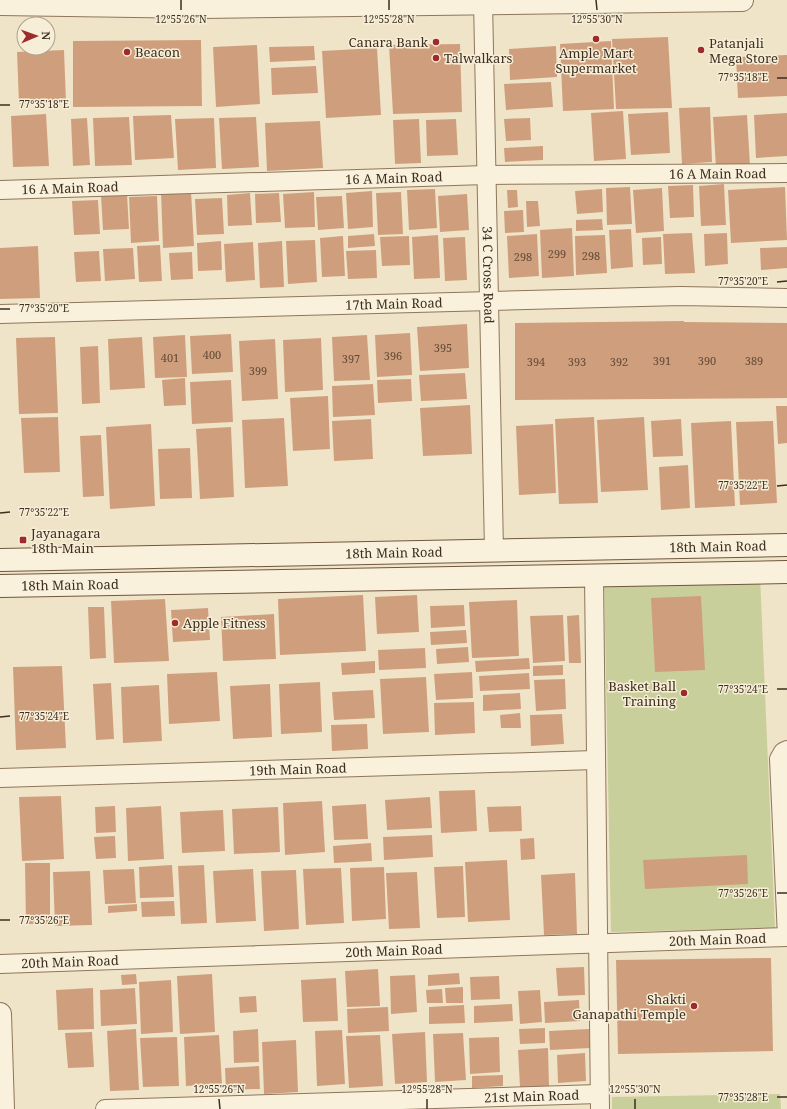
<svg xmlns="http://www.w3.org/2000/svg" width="787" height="1109" viewBox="0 0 787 1109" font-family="'Noto Serif',serif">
	<rect width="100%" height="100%" fill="#f0e4c8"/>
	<path fill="#c9cf9b" d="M760 575 775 928 611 932 604 577Z
		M780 1094 781 1109H612V1097Z"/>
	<path fill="#cf9f7d" d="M668 37 672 108 616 109 612 39Z
		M201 40 202 106 73 107V41Z
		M611 41 614 109 563 111 560 44Z
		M460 44 462 112 393 114 389 45Z
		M257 45 260 104 216 107 213 47Z
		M314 46 315 60 270 62 269 47Z
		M556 46 557 77 510 80 509 49Z
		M377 48 381 115 326 118 322 51Z
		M64 50 66 102 19 104 17 52Z
		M787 55V96L738 98 736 57Z
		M316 66 318 93 272 95 271 68Z
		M551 82 553 107 506 110 504 84Z
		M710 107 712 162 682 164 679 108Z
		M623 111 626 159 594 161 591 113Z
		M668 112 670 153 631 155 628 114Z
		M787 113V156L756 158 754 115Z
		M46 114 49 166 13 167 11 116Z
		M171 115 174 158 135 160 133 116Z
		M747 115 750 166 716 168 713 117Z
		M129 117 132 165 95 166 93 118Z
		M256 117 259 167 222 169 219 118Z
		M87 118 90 165 73 166 71 119Z
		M214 118 216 168 178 170 175 119Z
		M530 118 531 140 506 141 504 119Z
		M419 119 421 163 395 164 393 120Z
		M456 119 458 155 427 156 426 120Z
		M320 121 323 168 267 171 265 123Z
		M543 146V160L505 162 504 148Z
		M724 184 726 225 701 226 699 186Z
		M693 185 694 217 670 218 668 186Z
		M630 187 632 224 607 225 606 188Z
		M785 187 787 240 731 243 728 190Z
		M662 188 664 231 636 233 633 190Z
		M435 189 437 228 409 230 407 190Z
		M602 189 603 212 577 214 575 191Z
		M507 190H517L518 207 508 208Z
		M191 191 194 246 163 248 161 192Z
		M372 191 373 227 348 229 346 193Z
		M314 192 315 227 285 228 283 194Z
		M401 192 403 234 378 235 376 193Z
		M250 193 252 225 228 226 227 195Z
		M279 193 281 222 256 223 255 194Z
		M127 194 129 229 103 230 101 196Z
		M467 194 469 230 440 232 438 196Z
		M157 196 159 241 131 243 129 197Z
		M342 196 344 228 318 230 316 197Z
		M222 198 224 234 197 235 195 199Z
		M98 200 100 234 74 235 72 201Z
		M526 201H538L540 226 527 227Z
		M523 210 524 232 505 233 504 211Z
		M602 219 603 230 576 231V220Z
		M572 228 574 276 542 278 540 230Z
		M631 229 633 267 611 269 609 230Z
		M692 233 695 273 665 274 663 234Z
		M727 233 728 264 705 266 704 234Z
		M374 234 375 246 348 248V236Z
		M537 234 539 276 509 278 507 236Z
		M438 235 440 278 414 279 412 237Z
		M605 235 607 273 576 275 575 236Z
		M343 236 345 276 322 277 320 238Z
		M409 236 410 265 382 266 380 237Z
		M465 237 467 280 445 281 443 238Z
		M661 237 662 264 643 265 642 238Z
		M315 240 317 282 288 284 286 241Z
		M221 241 222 270 198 271 197 243Z
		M282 241 284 287 260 288 258 243Z
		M253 242 255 280 226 282 224 244Z
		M160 245 162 281 139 282 137 246Z
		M38 246 40 298 0 299V248Z
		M787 247V268L761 270 760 248Z
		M133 248 135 279 105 281 103 249Z
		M376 250 377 278 348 279 346 251Z
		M99 251 101 281 76 282 74 252Z
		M192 252 193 279 171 280 169 253Z
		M684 321V344V322L787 323V398L515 400V323Z
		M467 324 469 368 420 371 417 327Z
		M410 333 412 375 377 377 375 335Z
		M231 334 233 372 192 374 190 336Z
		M185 335 187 377 155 378 153 337Z
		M367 335 370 380 334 381 332 337Z
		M55 337 58 413 19 414 16 338Z
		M142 337 145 388 110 390 108 339Z
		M321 338 323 390 285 392 283 340Z
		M275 339 278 399 242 401 239 341Z
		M98 346 100 403 82 404 80 347Z
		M465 373 467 399 421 401 419 375Z
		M185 378 186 405 164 406 162 380Z
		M411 379 412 401 378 403 377 380Z
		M231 380 233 422 192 424 190 382Z
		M373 384 375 415 333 417 332 386Z
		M328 396 330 449 293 451 290 398Z
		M470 405 472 454 423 456 420 408Z
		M776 406H787V443L778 444Z
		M58 417 60 472 24 473 21 418Z
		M594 417 598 503 559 504 555 419Z
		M644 417 648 490 601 492 597 420Z
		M284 418 288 486 245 488 242 420Z
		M371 419 373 459 334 461 332 421Z
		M681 419 683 456 653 457 651 421Z
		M731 421 735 506 695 508 691 423Z
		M773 421 777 503 740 505 736 422Z
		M151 424 155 506 110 509 106 427Z
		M553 424 556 493 519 495 516 426Z
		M231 427 234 497 200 499 196 429Z
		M101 435 104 496 83 497 80 436Z
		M190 448 192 498 160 499 158 449Z
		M688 465 690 508 661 510 659 467Z
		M363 595 366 651 280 655 278 599Z
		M417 595 419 632 377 634 375 597Z
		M701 596 705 670 655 672 651 598Z
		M165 599 169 661 114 663 111 601Z
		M517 600 519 656 472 658 469 602Z
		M464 605 465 626 431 628 430 606Z
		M88 607H104L106 658 90 659Z
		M208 608 210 640 173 642 171 610Z
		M274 614 276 659 223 661 221 617Z
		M563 615 565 661 533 663 530 616Z
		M579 615 581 663H569L567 616Z
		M466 630 467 643 431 645 430 632Z
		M468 647 469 662 437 664 436 649Z
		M425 648 426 668 379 670 378 650Z
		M529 658 530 669 476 672 475 661Z
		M375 661V673L342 675 341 663Z
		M563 665V675L533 676V666Z
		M62 666 66 748 16 750 13 667Z
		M217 672 220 721 169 724 167 674Z
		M472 672 473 698 436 700 434 674Z
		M529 673 530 689 480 691 479 676Z
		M426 677 429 732 383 734 380 679Z
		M565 679 566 709 536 711 534 680Z
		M320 682 322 732 281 734 279 684Z
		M111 683 114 739 96 740 93 684Z
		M270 684 272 737 233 739 230 686Z
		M159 685 162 741 123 743 121 687Z
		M373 690 375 718 334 720 332 692Z
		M520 693 521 709 483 711V695Z
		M474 702 475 733 435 735 434 703Z
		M520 713 521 728H501L500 715Z
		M562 714 564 744 531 746 530 715Z
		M367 724 368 749 332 751 331 725Z
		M475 790 477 831 441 833 439 791Z
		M61 796 64 859 22 861 19 797Z
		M430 797 432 828 387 830 385 800Z
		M322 801 325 852 285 855 283 803Z
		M366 804 368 839 334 840 332 806Z
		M115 806 116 832 96 833 95 807Z
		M161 806 164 859 128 861 126 808Z
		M521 806 522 831 489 832 487 807Z
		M278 807 280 852 234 854 232 809Z
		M223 810 225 851 182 853 180 812Z
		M432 835 433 857 384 860 383 837Z
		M115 836 116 858 96 859 94 837Z
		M534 838 535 859 521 860 520 839Z
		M371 843 372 861 334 863 333 846Z
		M747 855 748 884 645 889 643 860Z
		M507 860 510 920 468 922 465 862Z
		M25 863H50V924H26Z
		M172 865 174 897 140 898 139 867Z
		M204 865 207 923 181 924 178 866Z
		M463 866 465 917 437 918 434 867Z
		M384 867 386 919 352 921 350 868Z
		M341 868 344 923 306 925 303 869Z
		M134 869 136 903 105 904 103 870Z
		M253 869 256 921 216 923 213 871Z
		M296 870 299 929 264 931 261 871Z
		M90 871 92 925 55 926 53 872Z
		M417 872 420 928 389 929 386 873Z
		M575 873 577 934 544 935 541 875Z
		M174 901 175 916 142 917 141 902Z
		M137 904V911L108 913V906Z
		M771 958 773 1051 618 1054 616 960Z
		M584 967 585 995 558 996 556 968Z
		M378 969 380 1006 347 1007 345 971Z
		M459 973 460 984 428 986V975Z
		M136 974 137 984 122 985 121 975Z
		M212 974 215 1032 180 1034 177 976Z
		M415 975 417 1012 391 1014 390 976Z
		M499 976 500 999 471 1000 470 977Z
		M336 978 338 1021 303 1022 301 980Z
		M171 980 173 1032 141 1034 139 982Z
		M463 987V1003H446L445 988Z
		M93 988 94 1029 58 1030 56 990Z
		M135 988 137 1024 101 1026 100 990Z
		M442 989 443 1003H427L426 990Z
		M540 990 542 1022 520 1024 518 991Z
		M256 996 257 1012 240 1013 239 997Z
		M579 1000 580 1021 545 1023 544 1002Z
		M512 1004 513 1021 474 1023V1006Z
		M464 1005 465 1023 429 1024V1007Z
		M388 1007 389 1031 348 1033 347 1009Z
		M545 1028V1043L520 1044 519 1029Z
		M136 1029 139 1090 110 1091 107 1031Z
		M258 1029 259 1062 234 1063 233 1031Z
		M589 1029 590 1048 550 1050 549 1031Z
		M342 1030 345 1084 317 1086 315 1031Z
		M92 1032 94 1067 68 1068 65 1033Z
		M425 1032 427 1082 395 1084 392 1034Z
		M463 1033 466 1080 435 1082 433 1034Z
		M219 1035 222 1084 186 1086 184 1037Z
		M380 1035 383 1086 349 1088 346 1036Z
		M177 1037 179 1086 143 1087 140 1038Z
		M499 1037 500 1072 470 1074 469 1038Z
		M296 1040 298 1092 264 1094 262 1042Z
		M548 1048 549 1086 520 1087 518 1050Z
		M585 1053 586 1081 558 1083 557 1055Z
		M259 1066 260 1089 226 1090 225 1068Z
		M503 1075V1086L472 1088V1076Z"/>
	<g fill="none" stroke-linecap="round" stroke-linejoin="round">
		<defs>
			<g id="minor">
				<path id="s1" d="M483 0 494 551"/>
				<path id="s2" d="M0 190 486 175 787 173"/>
				<path id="s3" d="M0 314 680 296 787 298"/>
				<path d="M594 576 600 1109"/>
				<path d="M787 750 783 752 779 759 787 937"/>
				<path id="s4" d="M0 778 595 760"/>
				<path id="s5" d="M0 964 787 937"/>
				<path id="s6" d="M105 1109 599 1094"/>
			</g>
			<path id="tertiary" d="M0 4 202 7 742 0
				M0 1014 3 1109"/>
			<g id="secondary">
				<path id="s7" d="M0 560 787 545"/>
				<path id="s8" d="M0 586 787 572"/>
			</g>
		</defs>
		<use href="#minor" stroke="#8d765c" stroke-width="20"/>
		<use href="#tertiary" stroke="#8d765c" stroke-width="24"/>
		<use href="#secondary" stroke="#6f573f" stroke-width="24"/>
		<use href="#minor" stroke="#faf1dc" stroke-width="18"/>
		<use href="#tertiary" stroke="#faf1dc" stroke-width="22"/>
		<use href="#secondary" stroke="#faf1dc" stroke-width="22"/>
	</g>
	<path fill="none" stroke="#3d2e20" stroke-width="1.5" d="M181 0V10M389 0V10M596 0 597 10M777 78H787M0 105H10M777 282 787 281M0 309H10M777 486 787 485M0 513 10 512M777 689H787M0 717 10 716M777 893H787M0 920H10M777 1097H787M219 1099 220 1109M427 1099V1109M635 1099V1109"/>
	<g fill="#9e2a2b" stroke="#f7eed8" stroke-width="1.5">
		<circle cx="596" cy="39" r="4"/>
		<circle cx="436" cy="42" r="4"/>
		<circle cx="701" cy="50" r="4"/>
		<circle cx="127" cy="52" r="4"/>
		<circle cx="436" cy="58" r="4"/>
		<rect x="19" y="536" width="8" height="8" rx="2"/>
		<circle cx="175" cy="623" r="4"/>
		<circle cx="684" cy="693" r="4"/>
		<circle cx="694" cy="1006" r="4"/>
	</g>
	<g text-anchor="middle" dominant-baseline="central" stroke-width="3" stroke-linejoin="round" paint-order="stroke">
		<g font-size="11" fill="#624a37">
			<text x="557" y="253">299</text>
			<text x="591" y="255">298</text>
			<text x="523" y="256">298</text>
			<text x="443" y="347">395</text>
			<text x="212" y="354">400</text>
			<text x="393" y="355">396</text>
			<text x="170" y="357">401</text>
			<text x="351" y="358">397</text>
			<text x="662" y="360">391</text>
			<text x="707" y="360">390</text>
			<text x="754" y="360">389</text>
			<text x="536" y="361">394</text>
			<text x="577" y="361">393</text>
			<text x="619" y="361">392</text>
			<text x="258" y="370">399</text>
		</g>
		<g font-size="13" fill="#3d2e20" stroke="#f7eed8" text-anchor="start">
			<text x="428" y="42" text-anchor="end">Canara Bank</text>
			<text x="709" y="43">Patanjali<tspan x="709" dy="15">Mega Store</tspan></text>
			<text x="135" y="52">Beacon</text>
			<text x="596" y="53" text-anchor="middle">Ample Mart<tspan x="596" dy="15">Supermarket</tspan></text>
			<text x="444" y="58">Talwalkars</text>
			<text x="31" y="533">Jayanagara<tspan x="31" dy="15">18th Main</tspan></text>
			<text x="183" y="623">Apple Fitness</text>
			<text x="676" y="686" text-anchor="end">Basket Ball<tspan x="676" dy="15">Training</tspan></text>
			<text x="686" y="999" text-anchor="end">Shakti<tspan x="686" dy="15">Ganapathi Temple</tspan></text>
		</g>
		<g font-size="13" fill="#3d2e20" stroke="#f7eed8">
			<text stroke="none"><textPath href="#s2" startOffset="718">16 A Main Road</textPath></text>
			<text stroke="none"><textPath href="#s2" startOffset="394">16 A Main Road</textPath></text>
			<text stroke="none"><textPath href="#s2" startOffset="70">16 A Main Road</textPath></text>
			<text stroke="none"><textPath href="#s1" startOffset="275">34 C Cross Road</textPath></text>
			<text stroke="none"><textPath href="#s3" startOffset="394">17th Main Road</textPath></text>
			<text stroke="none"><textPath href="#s7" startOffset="718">18th Main Road</textPath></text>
			<text stroke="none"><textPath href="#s7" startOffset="394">18th Main Road</textPath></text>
			<text stroke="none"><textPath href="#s8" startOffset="70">18th Main Road</textPath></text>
			<text stroke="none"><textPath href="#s4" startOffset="298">19th Main Road</textPath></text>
			<text stroke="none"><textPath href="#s5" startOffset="718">20th Main Road</textPath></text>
			<text stroke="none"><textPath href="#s5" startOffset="394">20th Main Road</textPath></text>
			<text stroke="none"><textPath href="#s5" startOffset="70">20th Main Road</textPath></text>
			<text stroke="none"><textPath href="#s6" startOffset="427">21st Main Road</textPath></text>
		</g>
	</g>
	<g font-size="10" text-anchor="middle" fill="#3d2e20" stroke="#f7eed8" stroke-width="3" stroke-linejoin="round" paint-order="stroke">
		<text x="181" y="23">12°55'26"N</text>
		<text x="389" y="23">12°55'28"N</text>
		<text x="597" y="23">12°55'30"N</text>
		<text x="743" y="81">77°35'18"E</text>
		<text x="44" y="108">77°35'18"E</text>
		<text x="743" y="285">77°35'20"E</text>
		<text x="44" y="312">77°35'20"E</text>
		<text x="743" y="489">77°35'22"E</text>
		<text x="44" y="516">77°35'22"E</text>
		<text x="743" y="693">77°35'24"E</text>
		<text x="44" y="720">77°35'24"E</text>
		<text x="743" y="897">77°35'26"E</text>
		<text x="44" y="924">77°35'26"E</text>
		<text x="219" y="1093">12°55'26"N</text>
		<text x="427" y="1093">12°55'28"N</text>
		<text x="635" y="1093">12°55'30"N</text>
		<text x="743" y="1101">77°35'28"E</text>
	</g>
	<g transform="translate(36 36) rotate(88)"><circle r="19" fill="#f7eed8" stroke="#ada18e"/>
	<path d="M0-3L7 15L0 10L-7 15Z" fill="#9e2a2b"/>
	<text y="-6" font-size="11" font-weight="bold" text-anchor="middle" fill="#3d2e20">N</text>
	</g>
</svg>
